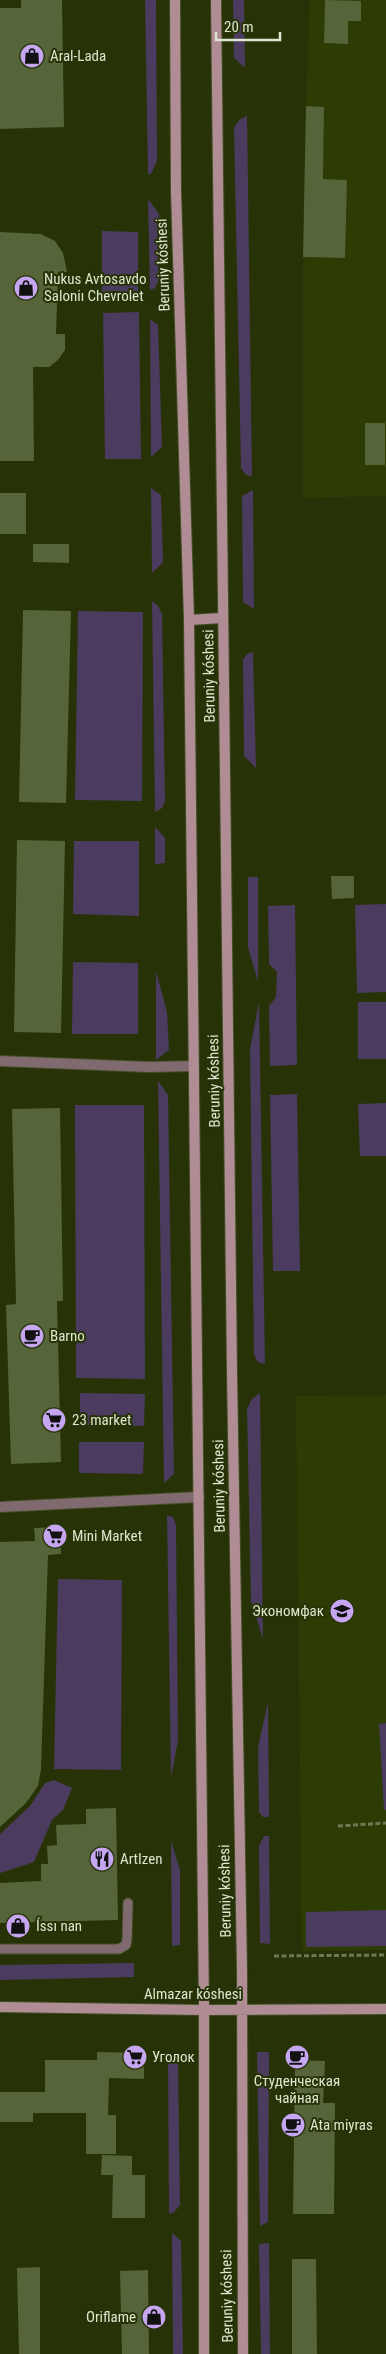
<svg xmlns="http://www.w3.org/2000/svg" width="386" height="2354" viewBox="0 0 386 2354" font-family="'Roboto Condensed',sans-serif">
	<rect width="100%" height="100%" fill="#273307"/>
	<path fill="#2d3b05" d="M310 0H386V496L303 498V257L345 258 347 180 323 179 324 107 306 106Z
		M386 1395V1950L302 1951 296 1396Z"/>
	<path fill="#4b3b5f" d="M145 0H156L157 161 151 174H148Z
		M233 0H244L245 68 234 58Z
		M247 116 252 476C246 476 244 473 241 468L234 128 239 120Z
		M148 199 159 214V279L155 288 150 290Z
		M102 231 138 232V293H102Z
		M139 312 141 459H105L103 313Z
		M150 319 158 325 162 447 151 457Z
		M151 488 161 495 163 562 152 573Z
		M253 490 254 609 243 602 242 496Z
		M152 601 158 606 162 614 165 801 162 808 155 812Z
		M78 611 143 612 142 801 75 800Z
		M253 652 256 768 244 756 243 660 247 654Z
		M155 827 165 838V863L155 864Z
		M74 841H139V916L73 914Z
		M248 877H258V982L248 947Z
		M386 904V992L357 993 355 905Z
		M295 905 297 1065 270 1066 269 1006 276 997 277 972 269 964 268 906Z
		M73 962 138 963V1034H72Z
		M156 971 167 1012 169 1050 156 1060Z
		M259 1002 265 1364 258 1362 254 1355 250 1049Z
		M358 1002H386V1059H358Z
		M158 1081 168 1095 174 1474 164 1483Z
		M297 1094 300 1271H273L270 1095Z
		M386 1103V1156H360L358 1104Z
		M75 1105H144L145 1379 76 1378Z
		M80 1393 145 1394 144 1426 80 1425Z
		M260 1393 263 1639 251 1601 247 1409 252 1399Z
		M79 1442H144L143 1474 79 1473Z
		M167 1515 173 1517 176 1525 178 1740 171 1778Z
		M58 1579 122 1580 121 1770 54 1769Z
		M268 1702 269 1817H263L259 1812 258 1747Z
		M386 1723V1810H384L379 1724Z
		M54 1780 72 1788 63 1810 52 1820 34 1862 0 1873V1834L30 1806 45 1783Z
		M264 1836H269L270 1944 260 1943 259 1846Z
		M171 1841 180 1870V1945L172 1946Z
		M386 1910V1946L306 1947V1912Z
		M134 1963V1977L0 1980V1965Z
		M257 2052H269L268 2222 260 2226Z
		M168 2055 175 2057 178 2063 180 2205 174 2212 169 2214Z
		M172 2233 181 2241 183 2354H173Z
		M269 2243 270 2354H261L259 2244Z"/>
	<path fill="#566439" d="M21 0H62L64 127 0 129V8H21Z
		M325 0 361 1V21H348V44L324 43Z
		M306 106 324 107 323 179 347 180 345 258 303 257Z
		M0 232 41 234 55 241 63 253 67 272H58L56 334H65V350L58 360 49 367H33L34 461H0Z
		M365 423H385V465H365Z
		M0 493H26V534H0Z
		M33 544H69V563L33 562Z
		M23 610 71 611 66 803 19 802Z
		M17 840 65 841 61 1033 14 1032Z
		M331 876H354V898L332 899Z
		M60 1108 63 1301H57L61 1462 11 1464 6 1305 16 1304 12 1109Z
		M60 1527 61 1554 48 1555 41 1769 38 1786 26 1803 0 1827V1542L35 1541 34 1528Z
		M116 1808 118 1920 0 1923V1883L41 1881V1864H48L47 1846 57 1845 56 1825 86 1824V1809Z
		M97 2052 144 2053V2079L109 2078 108 2115H116V2154H86V2113H33V2122H0V2092H45V2060H97Z
		M295 2060 325 2061 323 2103H335L334 2214H293Z
		M102 2155 132 2156V2175H145V2218H112L113 2175H101Z
		M292 2259H316L317 2354H292Z
		M40 2267V2354H19L17 2268Z
		M148 2270 149 2354H122L120 2271Z"/>
	<g fill="none" stroke-linecap="round" stroke-linejoin="round">
		<defs>
			<path id="lane" d="M0 1949H119L126 1945 127 1939 128 1903"/>
			<path id="street" d="M0 1061 149 1067 194 1066
				M0 1507 199 1497"/>
			<path id="secondary" d="M175 0 176 191 189 620 204 2010V2354
				M216 0 232 1373 242 1970 243 2354
				M189 620 222 618
				M0 2007 204 2010 386 2009"/>
		</defs>
		<use href="#lane" stroke="#444f27" stroke-width="11"/>
		<use href="#street" stroke="#444f27" stroke-width="12"/>
		<use href="#secondary" stroke="#444f27" stroke-width="12"/>
		<path stroke="#6f7956" stroke-width="3" stroke-dasharray="5 2.5" stroke-linecap="butt" d="M338 1826 386 1823
			M274 1956 386 1955"/>
		<use href="#lane" stroke="#816a6f" stroke-width="9"/>
		<use href="#street" stroke="#816a6f" stroke-width="10"/>
		<use href="#secondary" stroke="#b08c94" stroke-width="10"/>
	</g>
	<defs>
		<symbol id="shop-disc" viewBox="-11 -11 22 22"><circle r="9.5" fill="#c6a6f0" stroke="#273307"/><path d="M-5-2.5h2.3a2.7 3.5 0 0 1 5.4 0H5L5.5 6h-11ZM-1.5-2.5h3a1.5 2.3 0 0 0-3 0Z" fill="#111"/></symbol>
		<symbol id="cafe-disc" viewBox="-11 -11 22 22"><circle r="9.5" fill="#c6a6f0" stroke="#273307"/><path d="M-5.5-4.5H6V0H3Q3 3.5 0 3.5H-2.5Q-5.5 3.5-5.5 0ZM3-3.2v2h1.7v-2ZM-6 4.5H4V6H-6Z" fill="#111"/></symbol>
		<symbol id="supermarket-disc" viewBox="-11 -11 22 22"><circle r="9.5" fill="#c6a6f0" stroke="#273307"/><path d="M-6-5.5h2.5l.6 2H6L4.5 2H-2.5L-4.4-4H-6ZM-1.5 3.2a1.3 1.3 0 1 0 .1 0ZM3 3.2a1.3 1.3 0 1 0 .1 0Z" fill="#111"/></symbol>
		<symbol id="university-disc" viewBox="-11 -11 22 22"><circle r="9.5" fill="#c6a6f0" stroke="#273307"/><path d="M0-5L7-2L0 1L-7-2ZM-4 1L0 2.5L4 1V4Q0 6-4 4Z" fill="#111"/></symbol>
		<symbol id="restaurant-disc" viewBox="-11 -11 22 22"><circle r="9.5" fill="#c6a6f0" stroke="#273307"/><path d="M-5-6h1v4h1v-4h1v4h1v-4h1v5L-1.5 .5V6h-2V.5L-5-1ZM5-6V6H3V1.5H1.5Q1.5-4 5-6Z" fill="#111"/></symbol>
	</defs>
	<g fill-rule="evenodd">
		<use href="#shop-disc" x="18" y="42" width="28" height="28"/>
		<use href="#shop-disc" x="12" y="274" width="28" height="28"/>
		<use href="#cafe-disc" x="18" y="1322" width="28" height="28"/>
		<use href="#supermarket-disc" x="40" y="1406" width="28" height="28"/>
		<use href="#supermarket-disc" x="41" y="1522" width="28" height="28"/>
		<use href="#university-disc" x="328" y="1597" width="28" height="28"/>
		<use href="#restaurant-disc" x="88" y="1845" width="28" height="28"/>
		<use href="#shop-disc" x="4" y="1912" width="28" height="28"/>
		<use href="#supermarket-disc" x="121" y="2043" width="28" height="28"/>
		<use href="#cafe-disc" x="283" y="2043" width="28" height="28"/>
		<use href="#cafe-disc" x="279" y="2111" width="28" height="28"/>
		<use href="#shop-disc" x="140" y="2303" width="28" height="28"/>
	</g>
	<g text-anchor="middle" dominant-baseline="central" stroke-width="4" stroke-linejoin="round" paint-order="stroke">
		<g font-size="15" fill="#dce5ce" stroke="#273307" text-anchor="start">
			<text x="50" y="56">Aral-Lada</text>
			<text x="44" y="279">Nukus Avtosavdo<tspan x="44" dy="17">Saloniı Chevrolet</tspan></text>
			<text x="50" y="1336">Barno</text>
			<text x="72" y="1420">23 market</text>
			<text x="72" y="1536">Mini Market</text>
			<text x="324" y="1611" text-anchor="end">Экономфак</text>
			<text x="120" y="1859">ArtIzen</text>
			<text x="36" y="1926">Íssı nan</text>
			<text x="152" y="2057">Уголок</text>
			<text x="297" y="2081" text-anchor="middle">Студенческая<tspan x="297" dy="17">чайная</tspan></text>
			<text x="310" y="2125">Ata miyras</text>
			<text x="136" y="2317" text-anchor="end">Oriflame</text>
		</g>
		<g font-size="15" fill="#dce5ce" stroke="#273307">
			<text transform="translate(163 265) rotate(-92)">Beruniy kóshesi</text>
			<text transform="translate(209 676) rotate(-91)">Beruniy kóshesi</text>
			<text transform="translate(214 1081) rotate(-91)">Beruniy kóshesi</text>
			<text transform="translate(219 1486) rotate(-91)">Beruniy kóshesi</text>
			<text transform="translate(225 1891) rotate(-91)">Beruniy kóshesi</text>
			<text x="193" y="1994">Almazar kóshesi</text>
			<text transform="translate(227 2296) rotate(-91)">Beruniy kóshesi</text>
		</g>
	</g>
	<path d="M216 32v8h64v-8" fill="none" stroke="#dce5ce" stroke-width="2.5"/>
	<text x="224" y="32" font-size="15" fill="#dce5ce" stroke="#273307" stroke-width="4" paint-order="stroke">20 m</text>
</svg>
